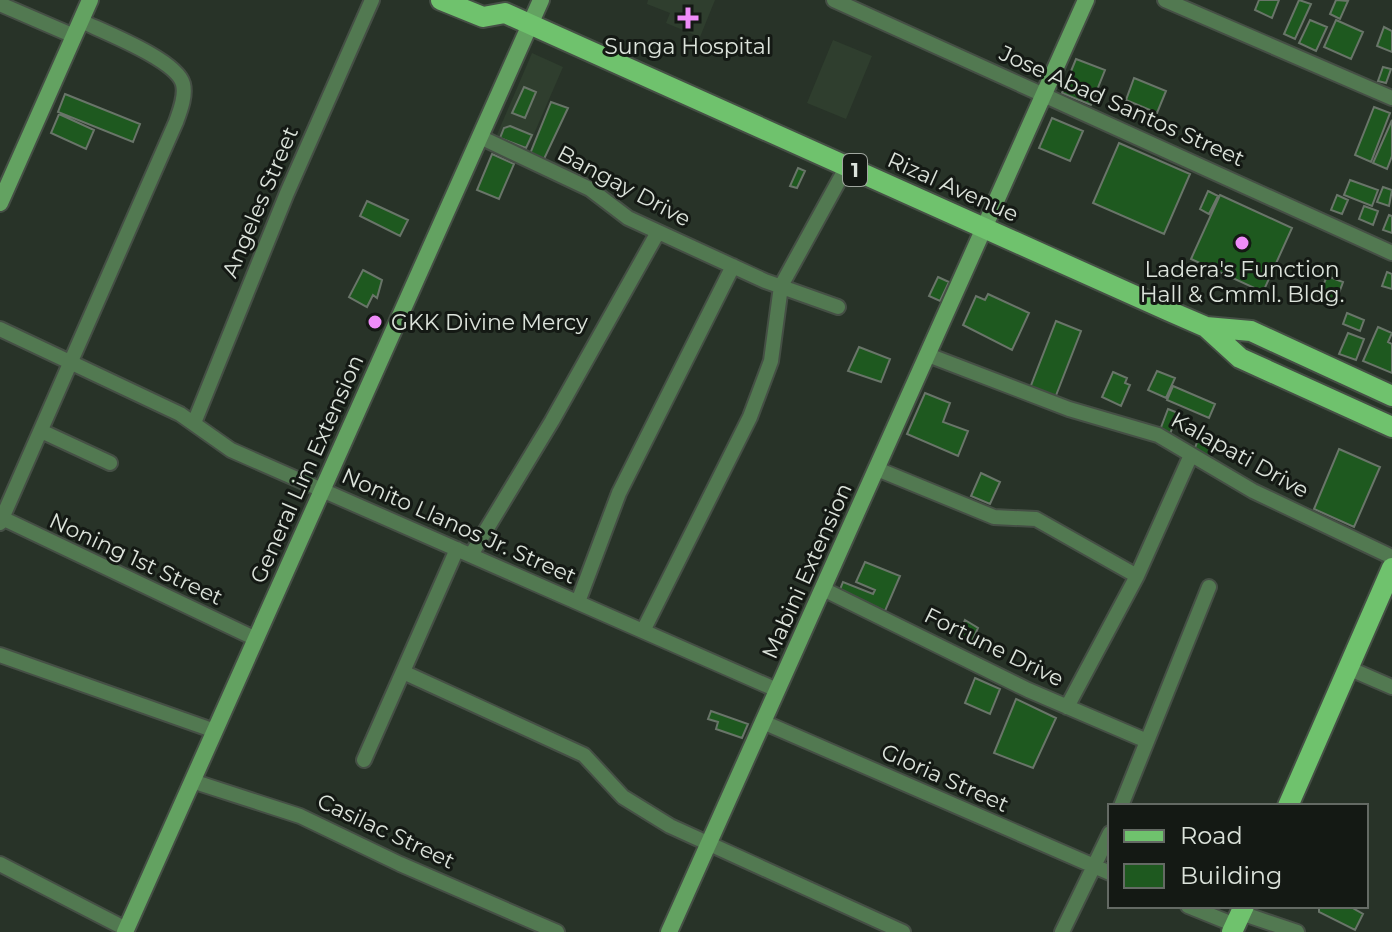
<svg xmlns="http://www.w3.org/2000/svg" width="1392" height="932" viewBox="0 0 1392 932" font-family="Montserrat,sans-serif">
	<rect width="100%" height="100%" fill="#283328"/>
	<path fill="#2f3e2e" d="M648 0H715L700 37 666 23 670 13 647 4Z
		M833 40 872 56 846 119 807 103Z
		M532 53 563 67 527 150 496 137Z"/>
	<path fill="#1e591f" stroke="#697569" stroke-width="2" d="M1259 0H1279L1272 18 1255 10Z
		M1299 0 1311 4 1295 39 1284 34Z
		M1336 0 1348 1 1340 19 1330 14Z
		M1310 20 1327 27 1316 51 1299 43Z
		M1336 20 1363 32 1351 59 1324 47Z
		M1384 27 1392 31V52L1377 46Z
		M1076 59 1105 70 1091 105 1062 93Z
		M1383 67 1391 69 1386 83 1378 81Z
		M1134 78 1166 91 1157 113 1126 100Z
		M524 87 536 92 525 118 512 113Z
		M65 94 140 124 133 142 58 112Z
		M551 102 568 108 544 159 530 154Z
		M1374 107 1390 113 1371 162 1355 155Z
		M59 114 94 130 86 149 51 133Z
		M1052 118 1083 131 1070 161 1039 148Z
		M1392 120V156L1387 169 1373 163Z
		M510 126 532 135 526 148 500 138 504 128Z
		M1119 143 1190 174 1164 234 1093 203Z
		M492 154 514 164 499 199 477 190Z
		M798 168 805 171 797 188 790 186Z
		M1350 180 1378 190 1372 206 1344 195Z
		M1383 187 1392 190 1389 206 1377 202Z
		M1208 191 1218 196 1209 214 1200 209Z
		M1220 195 1292 228 1263 292 1191 259Z
		M1337 195 1348 200 1342 214 1331 210Z
		M367 201 408 220 400 236 360 216Z
		M1364 206 1378 211 1373 225 1359 219Z
		M1389 215 1392 216V233L1383 230Z
		M363 270 382 280 377 298 373 295 367 307 349 297Z
		M1387 272 1392 274V289L1382 286Z
		M1327 276 1343 282 1335 304 1318 298Z
		M938 277 949 282 940 301 929 296Z
		M988 294 1029 313 1012 350 963 325 976 296 985 300Z
		M1347 313 1364 320 1360 331 1343 324Z
		M1056 321 1081 331 1055 398 1030 388Z
		M1378 327 1392 333 1388 342 1392 344V373L1363 361Z
		M1348 333 1364 339 1356 360 1339 354Z
		M859 347 890 359 881 382 848 371Z
		M1157 371 1175 378 1166 398 1148 390Z
		M1113 372 1127 378 1125 383 1130 385 1121 406 1102 397Z
		M1173 386 1215 404 1209 418 1167 400Z
		M925 393 950 403 943 422 968 431 958 456 907 434Z
		M1168 409 1178 413 1170 434 1160 430Z
		M1198 440 1213 446 1208 459 1193 453Z
		M1339 449 1380 467 1354 527 1314 509Z
		M981 473 1000 482 990 504 971 496Z
		M865 562 900 576 885 611 839 592 843 582 873 594 875 590 856 582Z
		M965 620 978 628 971 644 957 637Z
		M975 678 1000 689 990 714 965 703Z
		M1016 699 1056 718 1033 768 994 753Z
		M711 711 748 724 742 738 716 729 718 722 708 719Z
		M1319 906H1349L1363 914 1355 930 1319 912Z"/>
	<g fill="none" stroke-linecap="round" stroke-linejoin="round">
		<defs>
			<path id="street" d="M834 0 1392 253
				M1165 0 1392 98
				M0 4 74 36
				M480 137 590 189 628 218 765 281 838 307
				M0 329 180 414 231 450 777 690
				M928 355 1069 409 1158 435 1253 491 1392 557
				M194 423 287 193 372 0
				M41 431 110 463
				M877 469 994 517 1036 519 1137 576
				M0 517 256 639
				M0 523 176 122C180 111 186 96 183 84 177 60 104 32 81 21
				M471 555 552 421 658 232
				M823 589 1028 690 1147 741
				M578 602 619 493 733 266
				M643 631 750 417 771 361 781 286 847 166
				M0 655 215 731
				M1348 668 1392 687
				M403 672 584 755 623 797 670 826 903 932
				M1067 707 1137 576 1191 455
				M763 722 1110 873
				M364 760 457 549
				M192 781 300 816 400 864 557 932
				M1121 806 1209 587
				M0 864 126 929
				M1188 906 1235 925
				M1241 913 1297 932
				M1062 932 1110 833"/>
			<path id="secondary" d="M0 203 90 0
				M125 932 541 0
				M669 932 1086 0"/>
			<path id="primary" d="M441 0 483 17 505 13 1169 311 1206 327 1251 331 1392 396
				M1206 327 1240 358 1392 427
				M1288 806 1392 568
				M1232 932 1244 906"/>
		</defs>
		<use href="#street" stroke="#454f45" stroke-width="18"/>
		<use href="#secondary" stroke="#454f45" stroke-width="20"/>
		<use href="#primary" stroke="#454f45" stroke-width="24"/>
		<use href="#street" stroke="#527951" stroke-width="14"/>
		<use href="#secondary" stroke="#63a261" stroke-width="16"/>
		<use href="#primary" stroke="#6fc26d" stroke-width="20"/>
	</g>
	<g fill="#ee8cf8" stroke="#141914" stroke-width="3">
		<path d="M684 6h8v8h8v8h-8v8h-8v-8h-8v-8h8z"/>
		<circle cx="1242" cy="243" r="8"/>
		<circle cx="375" cy="322" r="8"/>
	</g>
	<g text-anchor="middle" dominant-baseline="central" stroke-width="6" stroke-linejoin="round" paint-order="stroke">
		<rect fill="#141914" stroke="#a0a69f" stroke-width="2" x="843" y="154" width="24" height="32" rx="6"/>
		<g font-size="20" font-weight="bold" fill="#dce3db">
			<text x="855" y="170">1</text>
		</g>
		<g font-size="22" fill="#dce3db" stroke="#141914">
			<text x="688" y="46">Sunga Hospital</text>
			<text x="1242" y="269">Ladera's Function<tspan x="1242" dy="25">Hall &amp; Cmml. Bldg.</tspan></text>
			<text x="391" y="322" text-anchor="start">GKK Divine Mercy</text>
		</g>
		<g font-size="22" fill="#dce3db" stroke="#141914">
			<text transform="translate(1122 106) rotate(24)">Jose Abad Santos Street</text>
			<text transform="translate(624 186) rotate(28)">Bangay Drive</text>
			<text transform="translate(953 187) rotate(24)">Rizal Avenue</text>
			<text transform="translate(260 202) rotate(-67)">Angeles Street</text>
			<text transform="translate(1240 455) rotate(29)">Kalapati Drive</text>
			<text transform="translate(307 469) rotate(-66)">General Lim Extension</text>
			<text transform="translate(459 526) rotate(24)">Nonito Llanos Jr. Street</text>
			<text transform="translate(136 559) rotate(25)">Noning 1st Street</text>
			<text transform="translate(807 571) rotate(-66)">Mabini Extension</text>
			<text transform="translate(994 647) rotate(26)">Fortune Drive</text>
			<text transform="translate(945 778) rotate(24)">Gloria Street</text>
			<text transform="translate(386 831) rotate(25)">Casilac Street</text>
		</g>
	</g>
	<rect x="1108" y="804" width="260" height="104" fill="#141914" stroke="#646a64" stroke-width="2"/>
	<rect x="1124" y="830" width="40" height="12" fill="#6fc26d" stroke="#646a64" stroke-width="2"/>
	<text x="1180" y="844" font-size="24" fill="#dce3db">Road</text>
	<rect x="1124" y="864" width="40" height="24" fill="#1e591f" stroke="#646a64" stroke-width="2"/>
	<text x="1180" y="884" font-size="24" fill="#dce3db">Building</text>
</svg>
